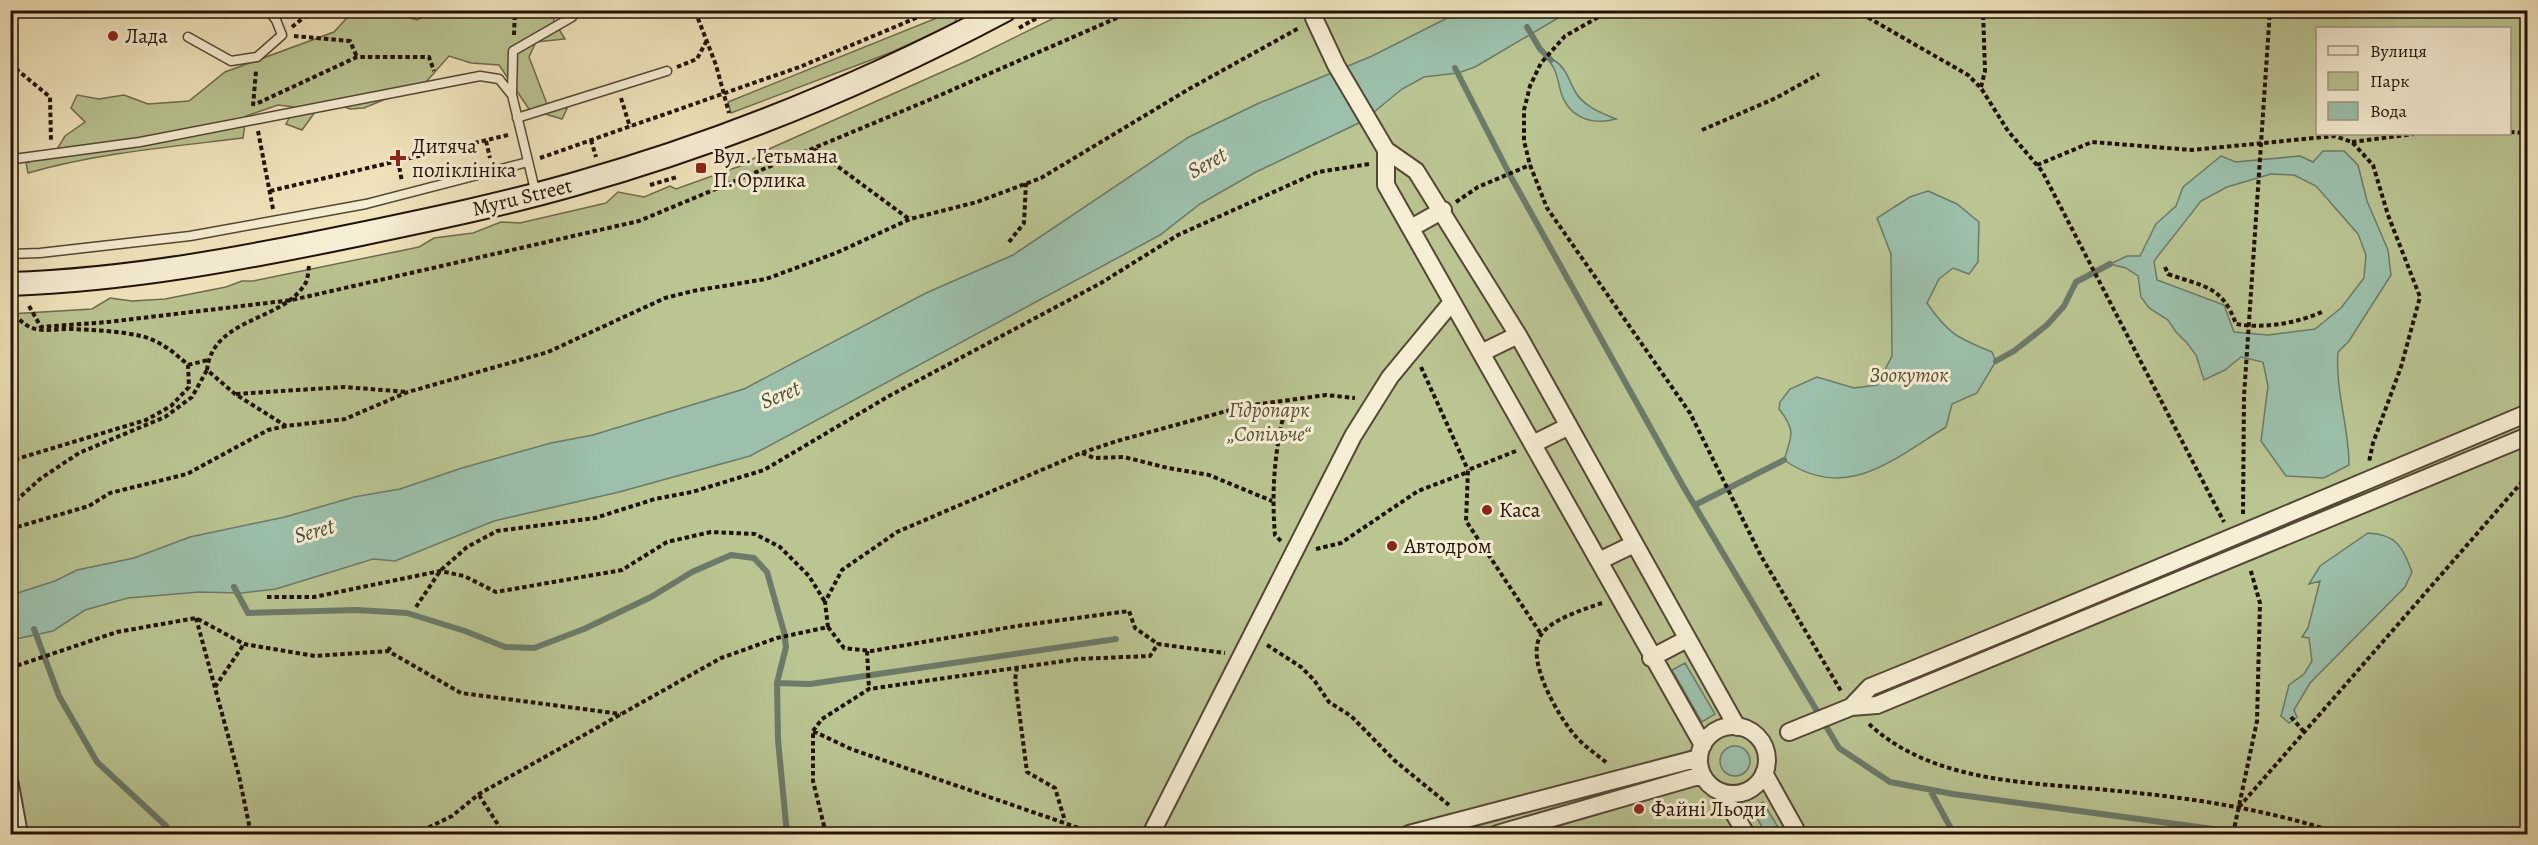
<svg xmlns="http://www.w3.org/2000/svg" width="2538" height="845" viewBox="0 0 2538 845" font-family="Alegreya,serif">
	<rect width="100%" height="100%" fill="#f2e6be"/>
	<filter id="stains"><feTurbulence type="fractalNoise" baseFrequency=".00333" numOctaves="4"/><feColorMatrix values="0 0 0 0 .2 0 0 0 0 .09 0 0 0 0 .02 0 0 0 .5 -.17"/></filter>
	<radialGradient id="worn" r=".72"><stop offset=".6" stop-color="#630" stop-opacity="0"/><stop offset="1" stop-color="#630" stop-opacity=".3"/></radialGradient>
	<path fill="#bac592" stroke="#6e6c4c" stroke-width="1.5" fill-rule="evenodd" d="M353 11H424L410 18 417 20 434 11H553L554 21 565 39 536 42 529 57 547 104 573 96 562 119 529 109 499 65 471 63 449 56 417 92 393 96 364 108 350 109 337 104 318 108 302 130 286 124 295 107 278 105 246 116 243 138C170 147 98 153 28 173L26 163 56 151 65 136 85 122 71 108 77 95 99 99 124 95 148 104 189 101 225 72 334 32Z
		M954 11 958 12 955 23 892 52 731 113 728 102Z
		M1068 11H2527V834H11L10 314 92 309 110 298 132 301 165 299 226 287 242 281H253L419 247 434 238 473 233 501 222 520 223 606 203 618 192 644 197 670 186 676 189 743 165 769 149 969 60ZM2318 28H2510V134H2318Z"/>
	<path fill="#9cc0ab" stroke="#6b7a69" stroke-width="1.5" fill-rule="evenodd" d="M1461 11H1570L1475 67 1458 73 1424 77 1402 89 1363 121 1256 172 1200 204 1160 235 750 456 619 492 494 521 395 561 373 559 276 589 242 593 199 592 128 598 85 610 53 631 11 640V595L55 581 77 570 134 558 190 537 285 517 354 497 400 489 462 468 551 443 593 435 744 389 926 293 1013 255 1189 137 1257 104 1372 56Z
		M1552 59C1567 67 1568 80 1576 93 1585 107 1602 113 1616 119 1591 126 1567 117 1560 89 1557 77 1557 72 1550 62Z
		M2323 151H2344L2358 165 2367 201 2388 250 2391 275 2349 341 2338 352C2335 391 2349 426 2349 465L2324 478 2286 476 2261 441 2268 386 2263 362 2241 357 2225 370 2204 380 2196 355 2187 343 2176 332 2168 320 2149 308 2141 297 2138 276 2126 268 2110 264 2127 256H2140L2156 224 2176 206 2183 187 2221 156 2236 162 2300 156 2313 162ZM2271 174 2294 175 2316 186 2358 234 2366 255 2364 278 2341 308 2315 329 2268 335 2234 332 2224 305 2157 280 2154 261 2201 201 2227 187Z
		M1928 191 1957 204 1979 222 1978 262 1969 274 1953 268 1939 279 1927 303C1948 334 1958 338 1992 352L1996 361 1977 393 1952 404 1946 427C1892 460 1846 503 1784 460 1792 436 1796 430 1779 409L1780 402 1790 389 1817 377 1854 388 1877 385 1892 356 1891 254 1877 218 1910 197Z
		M2368 533C2396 534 2403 547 2412 572L2405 587 2310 683 2294 710 2297 717 2289 723 2281 716 2289 685 2304 674 2312 661 2309 638 2302 637 2308 628 2320 581 2309 584 2320 566Z
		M1685 663 1715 714 1702 722 1672 670Z
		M1720 761a15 15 0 1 1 30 0a15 15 0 1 1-30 0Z
		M1763 802 1782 834H1766L1752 809Z"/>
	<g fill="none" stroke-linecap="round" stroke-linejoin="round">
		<path stroke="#6b7a69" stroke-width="6" d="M1527 27 1540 49 1551 60
			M1455 68 1511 177 1683 486 1839 748 1890 782 1953 794 2250 834
			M1996 361 2014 351 2047 325 2064 306 2076 282 2110 264
			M1695 505 1784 460
			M234 587 248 613 357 610 407 613 465 631 505 647 534 648 584 629 651 597 692 572 731 555 754 558 767 572 784 632 786 647 777 683 778 740 787 834
			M34 629 59 696 97 762 166 826 171 834
			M777 683 810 684 1116 639
			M1930 790 1954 834"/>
		<defs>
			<path id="lane" d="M188 37 231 61 257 57 282 35 276 20 268 10
				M512 95 513 51 572 17
				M517 118 667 71
				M10 173 14 159 140 142 480 76 499 79 512 95 536 194
				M10 254 40 253 190 236 366 204 528 162"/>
			<path id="street" d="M1314 18 1336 65 1386 150 1416 171 1518 335 1737 727
				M1386 150V185L1703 745
				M1411 228 1443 210
				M1481 353 1518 335
				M1533 444 1569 426
				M1599 561 1634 544
				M1651 658 1687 639
				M1851 707 1870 687C2090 598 2308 505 2528 413
				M1699 760a34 34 0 1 1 68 0a34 34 0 1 1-68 0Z
				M1789 732 1851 707 1877 705 2528 436
				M1764 773 1798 834
				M10 785 19 834
				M1722 793 1746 834
				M1151 834 1353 436 1390 377 1452 302
				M1409 834 1699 758
				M1497 834 1702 775"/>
			<path id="secondary" d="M10 284C129 280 245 258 361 234 433 219 505 204 575 184 724 142 868 83 1005 10"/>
		</defs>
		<use href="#lane" stroke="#554735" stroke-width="11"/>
		<use href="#street" stroke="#554735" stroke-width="20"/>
		<use href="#secondary" stroke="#211207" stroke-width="26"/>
		<path stroke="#211207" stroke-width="4" stroke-dasharray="4.5 3" stroke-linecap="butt" d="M708 10 697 16 716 65 729 113
			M1611 10 1565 36 1541 63 1530 86 1524 110V141L1530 165 1547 208 1690 413 1761 556 1841 691
			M1855 10 1968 75 1981 88 2008 131 2042 171 2224 522
			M292 27 313 10
			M1019 28 1051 10
			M514 35 515 10
			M294 36 350 41 357 57
			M10 64 50 97 51 141
			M677 67 697 59 706 42
			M1981 87 1985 71 1983 10
			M621 98 630 127
			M258 103 357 57H429L434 71
			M253 106 256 71
			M1702 130 1776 98 1819 74
			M258 131 273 209
			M2510 132 2528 133
			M591 140 596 157
			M486 141 490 158
			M2352 142 2414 134
			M814 149 909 219
			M540 158 802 66 935 10
			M398 160 402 182
			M2037 165 2092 142 2192 150 2335 136 2352 142 2373 165 2388 215 2420 297 2401 367 2373 443 2369 462
			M650 185 677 177
			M270 191 508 135
			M1456 202 1478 187 1530 165
			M1009 242 1024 223 1026 183
			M309 266C308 272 308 280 305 284 282 322 213 317 207 370L235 394 286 426 345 419 408 392 548 352 665 298 693 291 766 279 836 253 910 219 977 202 1041 178 1189 89 1299 28
			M2165 267 2168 274C2204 287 2222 285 2236 324 2264 329 2298 323 2324 311
			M29 306 41 327 108 322 292 300 639 221 929 100 1135 10
			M10 308C30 337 43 329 71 329 93 330 120 331 141 336 159 340 175 353 188 365L189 387 171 406 146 420 10 461
			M188 365 208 360
			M1421 367 1468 470
			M236 394 344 387 408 392
			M1516 451 1468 470 1466 521 1541 634
			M1082 453 1094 458 1124 457 1168 468 1209 475 1272 501
			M10 506 40 479 79 453 165 417 192 397 207 370
			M2243 514 2244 396 2270 10
			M10 529 89 506 110 493 187 474 268 430 286 426
			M1281 541 1275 535C1271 489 1275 443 1288 399
			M1316 549 1341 543 1418 491 1468 472
			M267 597H314L440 571 464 576 496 592 622 570 667 542 711 532 755 534 780 547 809 576 825 602
			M1602 603C1585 609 1551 619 1541 635 1525 659 1557 713 1572 732 1581 744 1596 754 1607 763
			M416 607 440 571 467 547 497 531 595 518 655 499 692 492 764 470 889 396 1101 283 1178 235 1318 172 1369 164
			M196 618 239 776 251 834
			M828 627 844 648 871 651 1017 626 1129 611 1135 628 1158 644
			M1267 645 1301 667 1314 680 1329 702 1351 716 1394 760 1449 805
			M388 651 391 646
			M867 651 869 689
			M1017 667 1015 680 1027 772 1055 788 1065 821
			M10 668 117 632 196 618 244 644 315 656 388 651 461 693 621 714
			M215 687 244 644
			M2291 717 2305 733
			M1869 724C1935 785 2034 782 2118 791 2193 798 2270 810 2341 834
			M813 731 822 719 869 689 1078 659 1150 656 1158 644 1225 653
			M479 795 504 834
			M2239 807 2528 475
			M415 834 452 816 479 794 721 658 777 638 828 627 825 602 842 570 897 532 1081 453 1117 441 1245 406 1326 395 1355 398
			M826 834 813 781V731L851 749 1096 834
			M2233 834 2257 721 2260 603 2250 568
			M2525 834 2528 832"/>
		<use href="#lane" stroke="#f7efd5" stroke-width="8"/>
		<use href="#street" stroke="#f7efd5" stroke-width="16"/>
		<use href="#secondary" stroke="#f7efd5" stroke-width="22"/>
	</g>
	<g fill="#8f2418" stroke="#f7efd5" stroke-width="2">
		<circle cx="113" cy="36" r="6"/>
		<path d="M395 149h6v6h6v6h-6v6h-6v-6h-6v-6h6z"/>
		<rect x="695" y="162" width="12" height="12" rx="3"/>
		<circle cx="1487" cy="510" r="6"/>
		<circle cx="1392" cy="546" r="6"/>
		<circle cx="1639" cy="809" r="6"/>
	</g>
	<g text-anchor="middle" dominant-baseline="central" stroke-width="6" stroke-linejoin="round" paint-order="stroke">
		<g font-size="21" fill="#211207" stroke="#f7efd5" text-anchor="start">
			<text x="125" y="36">Лада</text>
			<text x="412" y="146">Дитяча<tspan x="412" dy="24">поліклініка</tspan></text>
			<text x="713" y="156">Вул. Гетьмана<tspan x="713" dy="24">П. Орлика</tspan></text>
			<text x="1499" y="510">Каса</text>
			<text x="1404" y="546">Автодром</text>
			<text x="1651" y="809">Файні Льоди</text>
		</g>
		<g font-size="21" fill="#211207" stroke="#f7efd5">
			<text transform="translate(522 197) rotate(-14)">Myru Street</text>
		</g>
		<g font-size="21" font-style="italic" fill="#575138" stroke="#f7efd5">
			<text x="1909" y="375">Зоокуток</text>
			<text x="1269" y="410">Гідропарк<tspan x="1269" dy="24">„Сопільче“</tspan></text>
		</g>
		<g font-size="22" font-style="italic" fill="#4c4f40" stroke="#f7efd5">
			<text transform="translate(1207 163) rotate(-29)">Seret</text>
			<text transform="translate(780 395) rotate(-22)">Seret</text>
			<text transform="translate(314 531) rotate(-15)">Seret</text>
		</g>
	</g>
	<rect width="2538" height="845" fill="none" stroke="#f2e6be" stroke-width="36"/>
	<rect x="12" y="12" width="2514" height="821" fill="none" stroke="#211207" stroke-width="3"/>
	<rect x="18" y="18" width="2502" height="809" fill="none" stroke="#211207" stroke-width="1.5"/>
	<rect x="2316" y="27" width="195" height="108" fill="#f7efd5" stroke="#a19783" stroke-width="1.5"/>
	<rect x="2328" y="46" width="30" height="9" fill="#f7efd5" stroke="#a19783" stroke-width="1.5"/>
	<text x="2370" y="57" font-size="18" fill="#211207">Вулиця</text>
	<rect x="2328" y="72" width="30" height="18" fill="#bac592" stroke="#a19783" stroke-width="1.5"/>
	<text x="2370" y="87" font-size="18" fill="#211207">Парк</text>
	<rect x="2328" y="102" width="30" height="18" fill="#9cc0ab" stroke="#a19783" stroke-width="1.5"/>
	<text x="2370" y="117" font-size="18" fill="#211207">Вода</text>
	<rect width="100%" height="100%" filter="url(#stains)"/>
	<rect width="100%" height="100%" fill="url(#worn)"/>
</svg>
